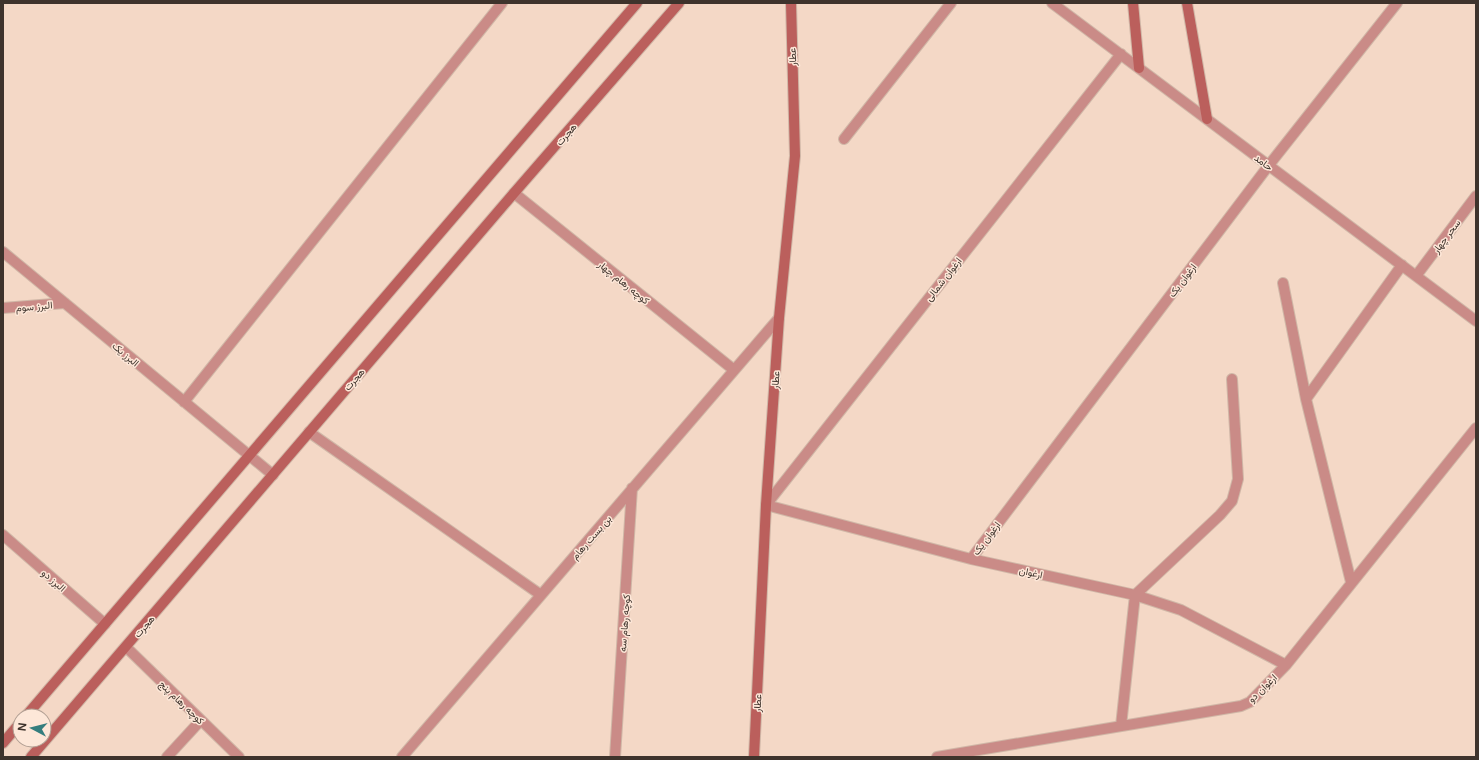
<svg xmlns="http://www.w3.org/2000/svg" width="1479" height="760" viewBox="0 0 1479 760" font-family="Inter,Vazirmatn,sans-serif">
	<rect width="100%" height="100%" fill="#f4d8c6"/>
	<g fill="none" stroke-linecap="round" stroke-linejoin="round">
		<defs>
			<path id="street" d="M1052 3 1476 321
				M1121 54 766 505 971 559 1135 595 1181 610 1286 665
				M844 139 951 3
				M514 193 734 370
				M3 252 273 475
				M1416 276 1476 196
				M1283 283 1306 399 1351 582
				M3 308 65 303
				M1306 399 1402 265
				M184 402 502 3
				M309 432 541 595
				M3 535 105 624
				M971 559 1269 165 1397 3
				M126 647 239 757
				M1121 726 1135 595 1220 515 1232 501 1238 479 1232 379
				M167 757 201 720
				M402 757 779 318
				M615 757 632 488
				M937 757 1241 706 1250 702 1286 665 1476 428"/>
			<path id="secondary" d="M1133 3 1139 68
				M1187 3 1207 119
				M26 716 637 3
				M3 743 20 723
				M31 757 514 193 679 3
				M754 757 766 505 779 318 795 156 791 3"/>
		</defs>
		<use href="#street" stroke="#d0b7a7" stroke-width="12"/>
		<use href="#secondary" stroke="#d0b7a7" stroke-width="12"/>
		<use href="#street" stroke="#ca8b87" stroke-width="10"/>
		<use href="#secondary" stroke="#bb5f5c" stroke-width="10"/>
	</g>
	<g text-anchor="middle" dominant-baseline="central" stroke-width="3" stroke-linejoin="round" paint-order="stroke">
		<g font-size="10" fill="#3e332c" stroke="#fde7d8">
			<text transform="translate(792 57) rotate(-92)">عطار</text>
			<text transform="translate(566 134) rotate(-49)">هجرت</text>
			<text transform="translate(1264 162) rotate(37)">حامد</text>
			<text transform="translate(1446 236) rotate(-53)">سحر چهار</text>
			<text transform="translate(943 279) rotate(-52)">ارغوان شمالی</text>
			<text transform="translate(1182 280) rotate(-53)">ارغوان یک</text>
			<text transform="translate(624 282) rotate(39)">کوچه رهام چهار</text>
			<text transform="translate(34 306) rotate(-5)">البرز سوم</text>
			<text transform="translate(126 354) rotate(40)">البرز یک</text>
			<text transform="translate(354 379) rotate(-49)">هجرت</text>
			<text transform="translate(775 380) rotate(-86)">عطار</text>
			<text transform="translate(591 537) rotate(-49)">بن بست رهام</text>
			<text transform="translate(986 538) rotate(-53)">ارغوان یک</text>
			<text transform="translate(1031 572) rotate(12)">ارغوان</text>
			<text transform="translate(54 580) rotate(41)">البرز دو</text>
			<text transform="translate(624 623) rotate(-86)">کوچه رهام سه</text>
			<text transform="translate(144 626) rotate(-49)">هجرت</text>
			<text transform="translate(1262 688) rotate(-44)">ارغوان دو</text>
			<text transform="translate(182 702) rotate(44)">کوچه رهام پنج</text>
			<text transform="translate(757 703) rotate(-87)">عطار</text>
		</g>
	</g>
	<rect width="1479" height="760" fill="none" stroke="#3e332c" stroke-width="8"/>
	<g transform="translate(32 728) rotate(277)"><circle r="19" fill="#fde7d8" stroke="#b19f93"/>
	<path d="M0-3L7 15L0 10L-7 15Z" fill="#357e7e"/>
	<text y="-6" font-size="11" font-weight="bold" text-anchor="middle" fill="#3e332c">N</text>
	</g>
</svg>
